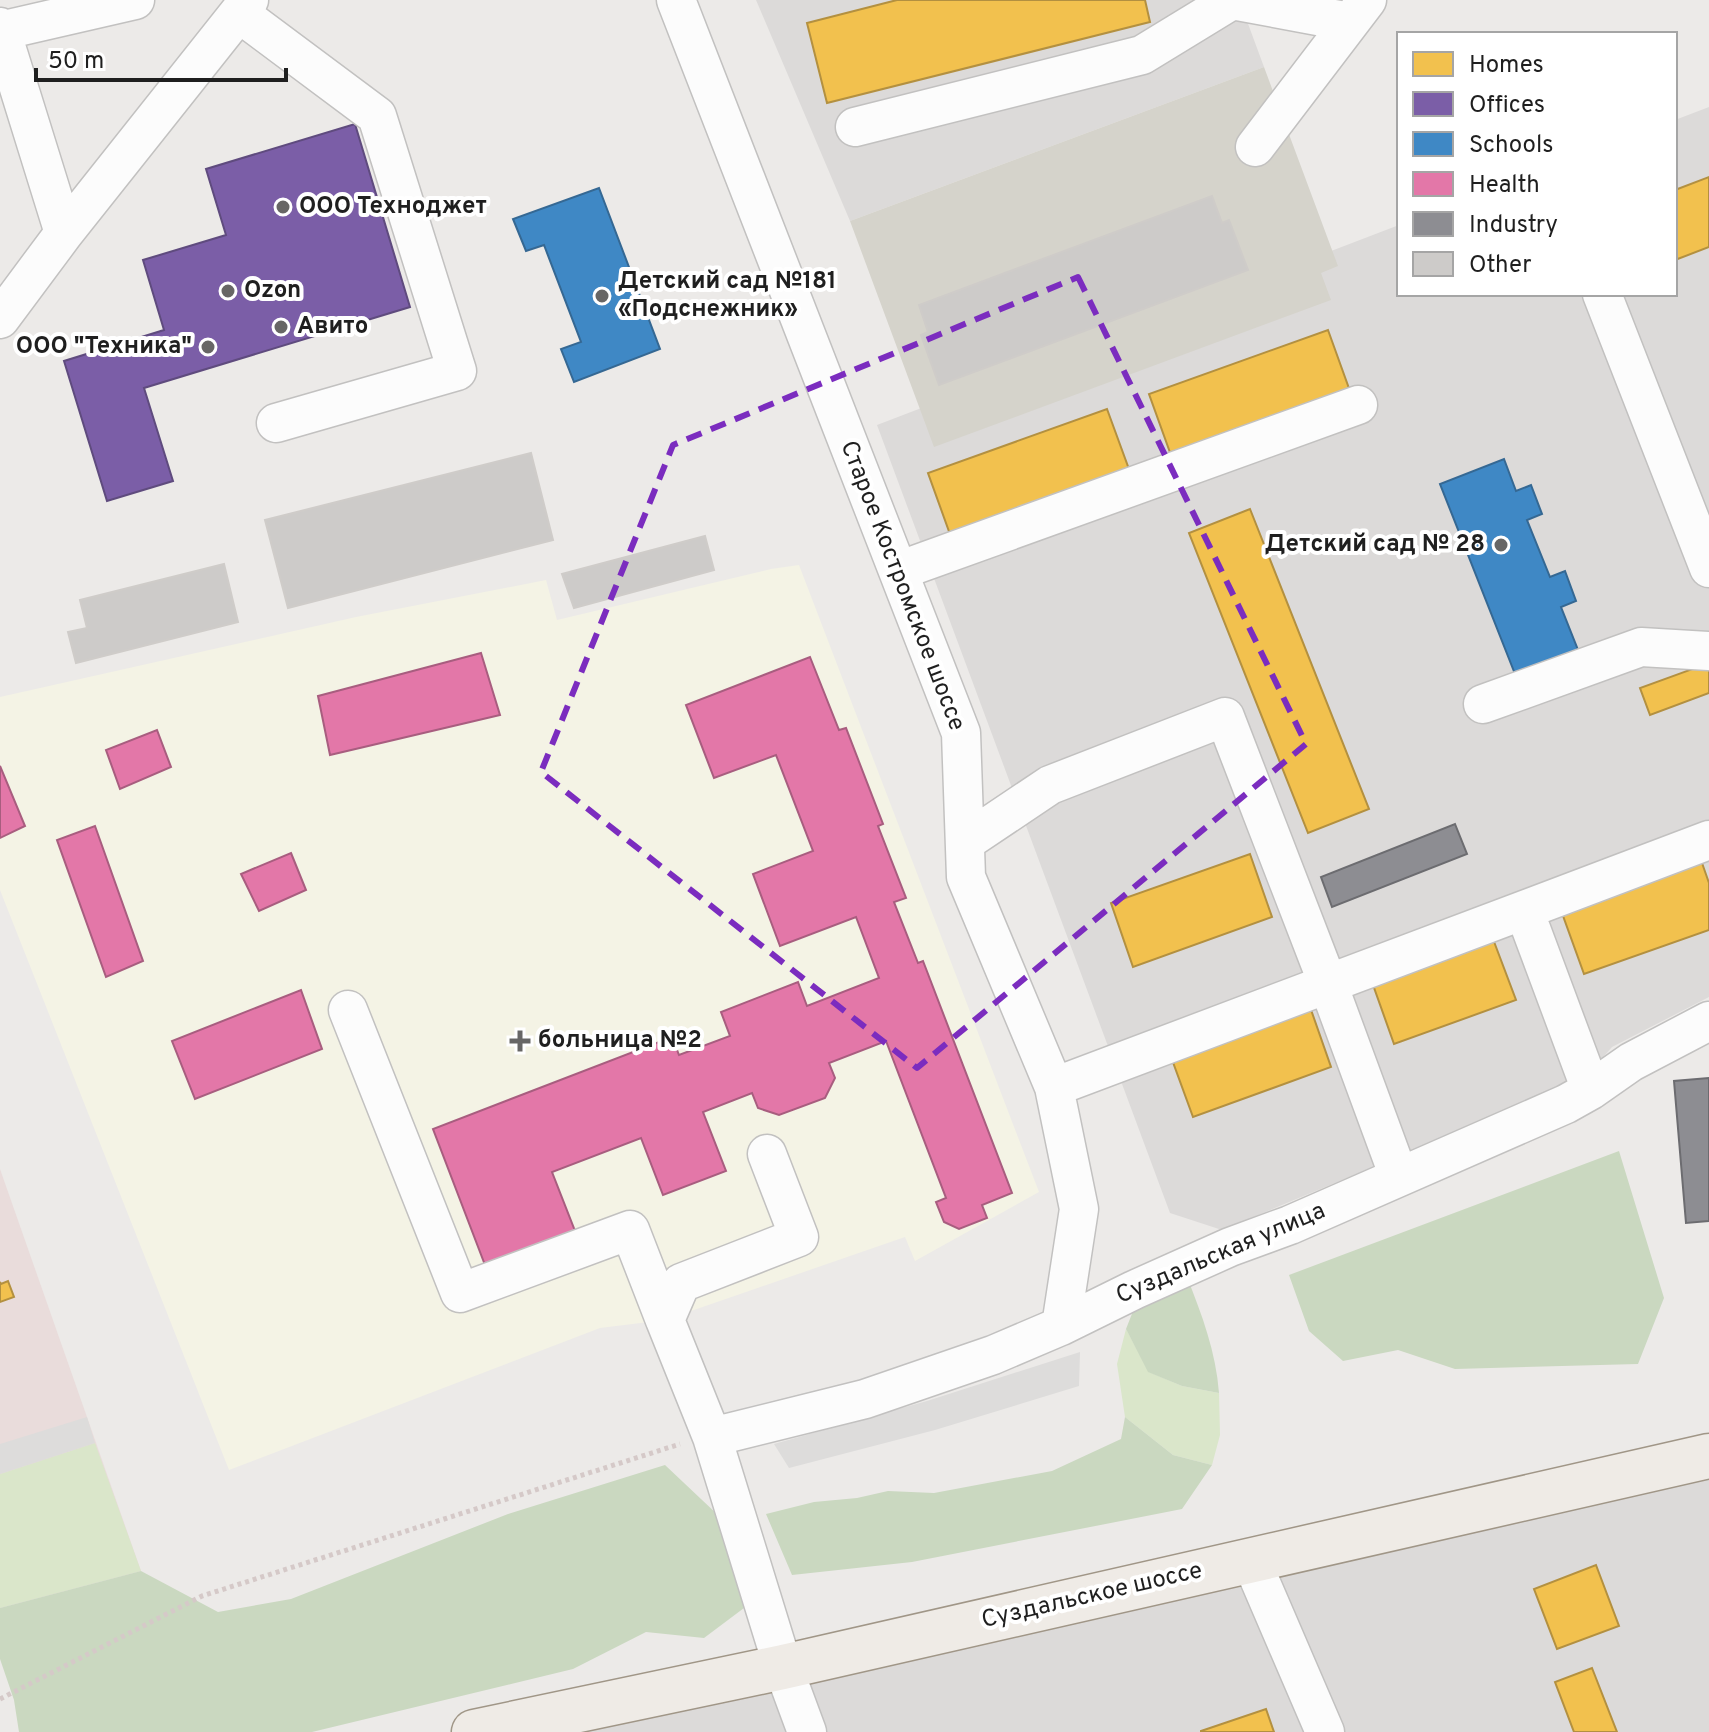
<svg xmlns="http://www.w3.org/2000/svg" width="1709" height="1732" viewBox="0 0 1709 1732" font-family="Overpass,sans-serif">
	<rect width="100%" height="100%" fill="#eceae8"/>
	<path fill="#dcdad9" d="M756 0H1302L1247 21 1264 67 850 221Z
		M1709 107V997L1612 1047 1584 1079 1222 1230 1170 1213 877 425 1399 225V294H1675V120Z
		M1709 1467V1732H562Z"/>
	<path fill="#e9dcdb" d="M0 1169 141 1571 0 1608Z"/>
	<path fill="#f4f3e5" d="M799 565 1039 1192 915 1261 905 1237 665 1320 600 1328 229 1470 0 890V697L356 617 546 580 557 620 771 569Z"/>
	<path fill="#d5d3cb" d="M1264 67 1338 266 1321 273 1331 300 934 447 850 221Z"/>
	<path fill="#dae6ca" d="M1126 1329 1149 1372 1182 1386 1219 1393 1220 1435 1212 1465 1173 1455 1125 1417 1117 1364Z
		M95 1443 141 1571 0 1608V1474Z"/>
	<path fill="#cad8c0" d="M1619 1151 1664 1298 1638 1364 1455 1369 1398 1350 1343 1361 1309 1331 1289 1275Z
		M1187 1277C1202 1315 1216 1352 1219 1393L1182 1386 1148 1372 1126 1329 1137 1301Z
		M1125 1417 1173 1455 1212 1465 1182 1509 912 1562 792 1575 766 1514 814 1502 857 1498 888 1491 934 1493 1052 1471 1121 1439Z
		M665 1465 719 1516 746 1582 744 1608 704 1638 646 1632 573 1669 312 1732H19L14 1700 0 1659V1608L141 1571 218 1612 291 1599 508 1514Z"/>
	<path fill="#dddcdb" d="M1080 1352 1079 1386 935 1430 789 1468 774 1444 927 1401Z
		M87 1417 95 1443 0 1474V1444Z"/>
	<path fill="#f2c14e" stroke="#b39040" stroke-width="2" d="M897 0H1145L1150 22 827 103 807 23Z
		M1709 177V247L1675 260V190Z
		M1328 330 1351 394 1172 458 1149 394Z
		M1107 409 1130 472 951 537 928 473Z
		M1250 509 1369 809 1308 833 1189 533Z
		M1709 663V693L1650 715 1640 688Z
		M1250 854 1272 917 1133 967 1111 903Z
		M1702 863 1709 883V930L1584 974 1562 913Z
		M1493 939 1516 1000 1394 1044 1372 982Z
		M1309 1004 1331 1067 1193 1117 1170 1054Z
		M8 1281 14 1297 0 1302V1282L1 1284Z
		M1596 1565 1619 1626 1557 1649 1534 1589Z
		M1592 1668 1617 1732H1574L1555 1682Z
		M1266 1709 1274 1732H1201V1731Z"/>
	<path fill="#7b5ea7" stroke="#5f4b7e" stroke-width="2" d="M355 124 410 307 144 388 173 481 107 501 64 361 164 330 143 260 226 235 206 169Z"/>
	<path fill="#3f88c5" stroke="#356893" stroke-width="2" d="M599 188 660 349 574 382 561 349 581 342 544 245 526 251 513 219Z
		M1504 459 1516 491 1531 485 1542 514 1527 520 1550 577 1565 571 1576 601 1561 607 1580 655 1517 679 1440 484Z"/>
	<path fill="#e377a8" stroke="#a85d7f" stroke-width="2" d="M481 653 500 715 330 755 318 696Z
		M810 657 839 730 846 728 883 824 878 826 906 898 894 902 918 963 923 961 1012 1193 982 1205 987 1218 959 1229 944 1222 936 1202 946 1198 886 1041 829 1063 835 1078 825 1098 779 1115 758 1108 752 1093 703 1112 726 1171 663 1195 641 1138 552 1172 575 1231 485 1265 433 1129 672 1037 679 1055 730 1036 721 1012 798 982 807 1006 879 978 856 917 780 946 753 874 813 851 776 755 714 778 686 705Z
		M157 730 171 767 120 789 106 750Z
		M0 766 25 826 0 838Z
		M95 826 143 961 106 977 57 840Z
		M291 853 306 890 259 911 241 874Z
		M301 990 322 1049 195 1099 172 1041Z"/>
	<path fill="#8d8d92" stroke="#6c6c70" stroke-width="2" d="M1455 824 1467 854 1332 907 1321 877Z
		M1709 1078V1221L1686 1223 1674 1081Z"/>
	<path fill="#cdcbc9" stroke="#cfccc9" stroke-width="2" d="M1212 196 1222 223 1229 220 1248 270 939 385 921 335 928 332 919 305Z
		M531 453 553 540 288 608 265 520Z
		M705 536 714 570 574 608 562 574Z
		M224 564 238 622 76 663 68 632 87 628 80 600Z"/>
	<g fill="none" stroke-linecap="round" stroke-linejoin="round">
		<defs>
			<path id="minor" d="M676 0 961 733 966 877 1054 1087 1079 1209 1061 1326
				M1232 0 1350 22
				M239 13 377 116 457 371 276 423
				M0 27 64 233
				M0 31 135 0
				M855 127 1142 55 1232 0
				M1255 147 1367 0
				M1602 294 1709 568
				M0 319 64 233 249 0
				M898 571 1358 405
				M1483 704 1641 647 1709 651
				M965 842 1050 785 1225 717 1328 984 1399 1177
				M1524 910 1709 840
				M348 1010 460 1293 630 1230 665 1320
				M1054 1087 1524 910 1591 1090
				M767 1154 799 1237 681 1283 665 1320 712 1437 783 1667 807 1732
				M712 1437 865 1399 993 1355 1061 1326 1134 1290 1230 1247 1290 1225 1566 1104 1591 1090 1631 1062 1709 1021
				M1251 1560 1325 1732"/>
			<path id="major" d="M474 1732 783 1667 1709 1456"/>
		</defs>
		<use href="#minor" stroke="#c2c1c0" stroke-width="41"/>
		<use href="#major" stroke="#a09687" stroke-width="47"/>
		<path stroke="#d5c9c8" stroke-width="5" stroke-dasharray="4 4" stroke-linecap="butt" d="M0 1699 202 1596 680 1444"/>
		<use href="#minor" stroke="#fcfcfc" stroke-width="38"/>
		<use href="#major" stroke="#efebe6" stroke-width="44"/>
	</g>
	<path fill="none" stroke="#7b2cbf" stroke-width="6" stroke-dasharray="16 10" stroke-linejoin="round" d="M1078 277 1306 744 917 1068 541 772 673 445Z"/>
	<g fill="#676665" stroke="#fff" stroke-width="3">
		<circle cx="283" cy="207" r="8"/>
		<circle cx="228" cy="291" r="8"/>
		<circle cx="602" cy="296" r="8"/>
		<circle cx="281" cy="327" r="8"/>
		<circle cx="208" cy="347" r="8"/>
		<circle cx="1501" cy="545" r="8"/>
		<path d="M516 1029h8v8h8v8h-8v8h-8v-8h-8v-8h8z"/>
	</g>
	<g text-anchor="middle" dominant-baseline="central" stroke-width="8" stroke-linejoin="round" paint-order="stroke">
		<g font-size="24" font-weight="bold" fill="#1f1f1f" stroke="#fff" text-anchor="start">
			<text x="299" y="207">ООО Техноджет</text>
			<text x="618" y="282">Детский сад №181<tspan x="618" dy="28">«Подснежник»</tspan></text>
			<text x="244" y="291">Ozon</text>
			<text x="297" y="327">Авито</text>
			<text x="192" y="347" text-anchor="end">ООО "Техника"</text>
			<text x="1485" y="545" text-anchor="end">Детский сад № 28</text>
			<text x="538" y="1041">больница №2</text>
		</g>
		<g font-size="24" fill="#1f1f1f" stroke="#fff">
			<text transform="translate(902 586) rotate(69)">Старое Костромское шоссе</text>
			<text transform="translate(1221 1254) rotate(-23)">Суздальская улица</text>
			<text transform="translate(1092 1596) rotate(-13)">Суздальское шоссе</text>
		</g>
	</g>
	<rect x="1397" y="32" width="280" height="264" fill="#ffffff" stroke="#a5a5a5" stroke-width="2"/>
	<rect x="1413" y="52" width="40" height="24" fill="#f2c14e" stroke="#a5a5a5" stroke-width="2"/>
	<text x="1469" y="72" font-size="24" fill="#1f1f1f">Homes</text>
	<rect x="1413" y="92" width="40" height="24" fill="#7b5ea7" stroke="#a5a5a5" stroke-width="2"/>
	<text x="1469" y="112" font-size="24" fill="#1f1f1f">Offices</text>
	<rect x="1413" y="132" width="40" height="24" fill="#3f88c5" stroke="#a5a5a5" stroke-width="2"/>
	<text x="1469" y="152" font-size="24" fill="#1f1f1f">Schools</text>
	<rect x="1413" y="172" width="40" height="24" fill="#e377a8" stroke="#a5a5a5" stroke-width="2"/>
	<text x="1469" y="192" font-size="24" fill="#1f1f1f">Health</text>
	<rect x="1413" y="212" width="40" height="24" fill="#8d8d92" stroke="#a5a5a5" stroke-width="2"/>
	<text x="1469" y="232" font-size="24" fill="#1f1f1f">Industry</text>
	<rect x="1413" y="252" width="40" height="24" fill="#cdcbc9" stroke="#a5a5a5" stroke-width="2"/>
	<text x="1469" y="272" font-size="24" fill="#1f1f1f">Other</text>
	<path d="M36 68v12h250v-12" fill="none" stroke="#1f1f1f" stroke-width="4"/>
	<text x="48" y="68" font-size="24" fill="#1f1f1f" stroke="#ffffff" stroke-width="6" paint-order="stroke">50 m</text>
</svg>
